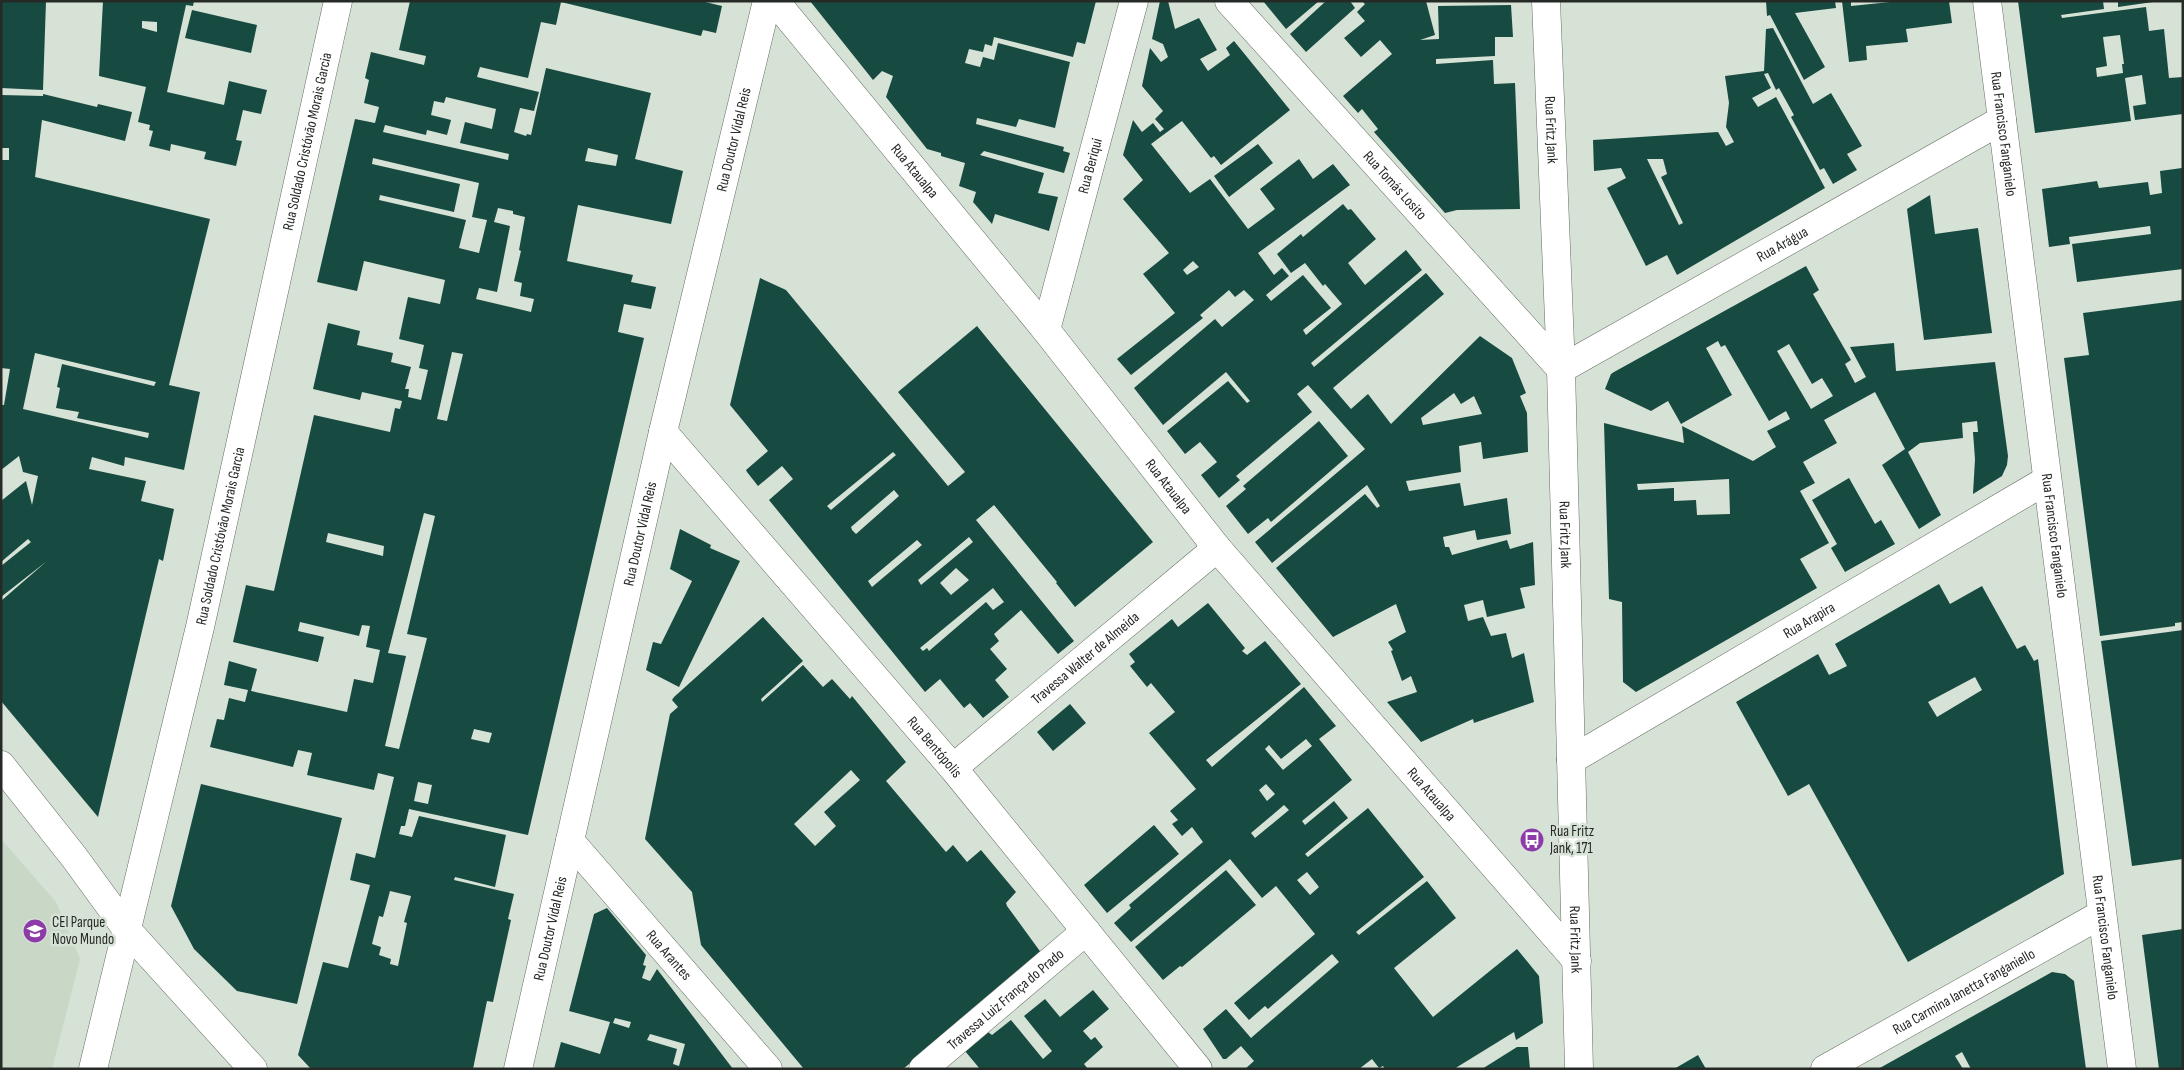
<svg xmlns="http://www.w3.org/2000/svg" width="2184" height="1070" viewBox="0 0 2184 1070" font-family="'Sofia Sans Condensed',sans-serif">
	<rect width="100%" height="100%" fill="#d7e2d6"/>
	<path fill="#c8d7c6" d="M1 839 56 902 80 959 52 1069H1Z"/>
	<path fill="#174a40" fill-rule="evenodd" d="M1 1H46L43 90 1 88Z
		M103 1H194L193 6 186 5 167 92 224 105 229 81 267 90 261 114 243 110 236 140 242 141 236 166 204 159 206 152 171 144 170 151 149 146 153 131 149 130 150 125 138 122 146 87 99 76ZM142 21 157 22V32L142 28Z
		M410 1H701L722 6 716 33 703 30 701 36 561 2 556 25 541 22 528 78 480 67 477 77 539 92 534 111 520 108 514 132 526 136 527 134 531 135 546 68 651 93 635 159 683 171 671 224 578 205 567 261 633 275 631 282 656 287 651 309 624 304 618 332 644 338 528 835 409 809 405 826H401L399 834 412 837 419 816 506 835 495 887 455 877 454 880 514 894 508 919 511 920 493 1002 487 1001 473 1069H311L298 1055 323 962 348 968 370 885 350 880 356 853 375 858 394 777 378 773 374 790 307 775 312 753 298 750 293 767 210 747 217 719 224 720 229 698 245 702 248 690 224 685 229 661 257 669 251 691 347 712 354 679 373 683 380 650 366 647 370 626 362 625 359 636 300 622 298 631 324 637 318 662 233 642 246 585 274 591 314 415 390 432 395 408 400 409 402 401 362 392 360 400 313 389 328 323 360 331 357 345 393 353 391 362 411 367 405 389H409L408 397 421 400 428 370 419 368 424 345 399 339 408 297 440 304 445 280 364 261 357 291 317 282 355 119 375 123 379 107 364 103 369 80 365 78 371 52 424 65 426 56 399 50ZM446 97 496 109 492 129 465 122 460 143 509 154 508 160 383 132 385 125 426 135 427 130 447 135 451 120 431 115 434 101 444 103ZM588 148 618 155 616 166 585 161ZM373 158 479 183 472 217 487 220 479 253 459 248 466 220 379 200 380 195 454 212 460 184 372 164ZM498 208 513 211V214L525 217 519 250 521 251 514 281 522 283 520 296 534 299 531 312 476 299 479 288 497 292 510 226 494 222ZM452 352 463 354 447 421 437 419ZM424 513 435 516 407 634 427 638 399 749 385 746 406 656 388 653ZM328 533 384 546 383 556 326 542ZM474 729 492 733 489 743 471 739ZM418 782 432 785 428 804 414 801ZM390 891 411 896 404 922 407 923 398 966 390 964 391 959 379 955 381 947 372 944 379 916 383 917Z
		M810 1H1096L1085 44 1077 42 1073 57 994 37 992 46 985 44 983 52 969 49 965 63 980 67 983 57 994 60 998 43 1070 62 1055 128 1019 119 1016 127 977 118 976 124 1064 147 1063 151 1070 153 1064 173 984 151 980 155 1044 173 1038 193 1058 197 1049 231 995 214 992 224 973 202 976 192 959 186 965 163 941 156V153L927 149 886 97 893 76 882 71 873 80Z
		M1160 1H1168L1175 29 1199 18 1217 50 1200 59 1208 71 1230 55 1226 48 1234 41 1290 110 1221 165 1214 156 1211 158 1182 121 1151 144 1190 193 1210 179 1248 229 1275 209 1260 189 1299 159 1313 179 1333 164 1350 185 1258 253 1274 275 1282 268 1289 276 1266 295 1271 301 1303 275 1331 308 1303 330 1306 335 1342 304 1325 284 1323 286 1305 263 1291 273 1277 254 1301 234 1303 237 1343 204 1348 210 1351 209 1376 239 1348 263 1365 285 1406 250 1422 270 1311 363 1314 367 1426 273 1444 294 1333 388 1351 409 1368 394 1391 424 1480 336 1512 358 1526 393 1520 396 1527 413 1528 452 1483 459 1481 442 1459 446 1461 472 1406 481 1409 491 1460 483 1464 506 1507 498 1511 534 1477 540 1475 530 1443 537 1445 547H1449L1452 555 1507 540 1510 549 1533 542 1535 585 1520 588 1525 608 1487 617 1483 600 1464 605 1468 621 1483 617 1491 636 1506 633 1512 658 1524 653 1534 702 1474 723 1473 719 1421 742 1387 702 1417 692 1411 676 1402 681 1391 651 1393 650 1388 642 1406 632 1396 604 1333 637 1276 568 1365 494 1377 508 1380 506 1367 485 1272 563 1255 542 1365 449 1308 385 1297 394 1312 412 1236 476 1240 480 1219 498 1201 475 1217 462 1200 442 1185 454 1167 431 1228 381 1247 403 1250 401 1226 372 1163 425 1134 388 1215 319 1222 327 1254 300 1244 290 1235 297 1229 290 1200 315 1203 318 1131 375 1117 359 1175 313 1143 274 1169 253 1123 199 1143 180 1123 155 1133 120 1142 132 1153 123 1160 132 1164 129 1155 119 1163 111 1142 86 1150 48 1161 62 1168 57 1163 44 1152 39ZM1193 261 1199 267 1187 275 1183 270ZM1454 393 1461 404 1474 396 1482 414 1423 425 1421 418Z
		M1263 1H1319L1286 29Z
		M1326 1H1350L1355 8 1306 52 1290 34Z
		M1362 1H1426L1435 35 1420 40 1439 39 1438 6 1511 5 1513 37H1495V56L1436 59V64L1493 60 1494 84 1515 83 1520 209 1457 210 1445 213 1374 132 1378 129 1362 109 1358 113 1343 96 1392 54 1380 40 1361 57 1344 38 1365 21 1357 12 1365 4Z
		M1766 1H1835L1836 8 1795 13 1825 67 1804 80 1770 15 1767 16Z
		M1842 1H1851V6L1900 1H1949L1952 23 1906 29 1908 42 1866 46 1867 60 1849 62Z
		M2018 1H2103L2104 9 2061 15 2062 18 2146 7 2149 31 2164 29 2169 78 2183 77V114L2135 120 2133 106 2146 104 2142 75 2125 78 2131 121 2035 133ZM2120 35 2124 64H2122L2123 73 2097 77 2096 68 2107 66 2103 37Z
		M2118 1H2153V2L2118 7Z
		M192 10 257 25 251 53 185 38Z
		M1773 28 1813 104 1831 93 1862 146 1847 154 1857 170 1833 184 1824 168 1820 170 1791 117 1794 115 1779 88 1776 90 1768 73 1764 74 1771 88 1752 98 1758 107 1776 97 1825 188 1677 275 1667 255 1646 266 1607 188 1626 178 1621 168 1594 171 1593 140 1718 132 1726 146 1734 142 1726 127 1729 103 1725 76 1764 71 1766 29ZM1647 159H1663L1667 174 1661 177 1683 223 1679 225Z
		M43 94 97 107 98 104 132 112 125 141 42 120 35 177 210 219 169 385 200 392 184 470 125 457 124 466 92 457 89 469 146 481 141 501 174 509 163 561 159 559 98 817 1 701V601L47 561 1 597V566L31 542 28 539 1 562V501L26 481 32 505 38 476 23 472 19 456 1 470V405H4L10 369 1 368V160H9V148H1V95L43 96ZM35 353 156 382 154 386 62 364 57 387 60 388 56 408 79 412 77 418 149 433 148 438 23 409Z
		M1258 144 1273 163 1229 197 1214 176Z
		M2182 168 2183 269 2077 282 2072 244 2151 234 2150 226 2069 237 2070 244 2049 247 2042 189 2097 181 2099 188 2148 182 2150 195 2162 193 2160 171Z
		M1930 195 1935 234 1978 228 1992 333 1924 340 1907 209Z
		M1806 266 1819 290 1813 294 1851 360 1845 364 1855 383 1866 377 1850 347 1894 343 1896 371 1995 362 2008 456 2007 465 2002 476 1973 494 1975 459 1973 432H1978L1977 421 1962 423 1963 438 1920 443 1908 452 1941 515 1919 529 1882 465 1905 449 1875 392 1824 420 1837 443 1803 462 1815 483 1800 491 1829 543 1800 559 1817 588 1636 692 1623 682 1622 602 1609 599 1604 423 1684 443 1682 426 1753 461 1776 447 1767 431 1790 419 1786 411 1769 421 1725 345 1721 347 1718 341 1706 348 1732 395 1681 424 1668 401 1651 411 1605 389 1611 374 1614 372ZM1789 344 1812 384 1822 378 1833 396 1811 409 1777 351ZM1729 479 1730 514 1697 515 1696 500 1674 501V488L1638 490 1637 484Z
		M760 278 786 290 948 486 965 472 898 392 977 326 1153 542 1075 607 1056 583 1057 582 994 505 976 520 1074 641 1058 654 1021 610 994 634 999 641 990 649 1007 669 995 680 1009 697 983 718 970 703 964 708 940 679 925 692 769 500 793 479 782 466 758 486 747 472 746 470 768 451 730 405ZM893 452 896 455 831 510 827 506ZM894 490 899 496 856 534 852 530 851 527ZM969 537 973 542 921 585 918 580ZM917 540 922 545 872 587 868 581ZM956 568 969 580 951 595 940 583ZM993 588 1004 602 993 610 986 602 929 651 927 648 923 651 920 648Z
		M2183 300V622L2175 623V626L2100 636 2064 358 2089 355 2083 313Z
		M1319 421 1348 456 1271 522 1268 518 1248 534 1226 506 1246 489 1243 486Z
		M1849 478 1875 524 1881 520 1895 544 1845 572 1831 548 1837 544 1812 500Z
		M680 529 711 545 710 548 740 561 679 687 646 670 653 642 661 644 692 581 670 569Z
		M1939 584 1950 604 1982 586 2017 649 2025 645 2034 661 2038 659 2064 874 1908 962 1809 784 1788 796 1736 702 1818 654 1829 675 1847 666 1835 644ZM1975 677 1982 690 1937 717 1928 702Z
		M1208 603 1245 648 1242 651 1247 655 1265 641 1301 684 1206 760 1212 767 1304 687 1336 726 1319 739 1352 780 1302 821 1305 825 1334 801 1348 818 1305 854 1308 857 1368 808 1424 877 1356 932 1359 935 1427 881 1456 918 1394 968 1433 1017 1517 949 1539 976 1543 1023 1516 1040 1514 1032 1454 1069H1385L1383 1066 1379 1068 1372 1059 1359 1069H1245L1254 1061 1241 1046 1226 1059H1223L1203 1029 1226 1009 1251 1038 1339 962 1332 954 1268 1009 1265 1006 1249 1020 1234 1003 1315 934 1276 886 1262 898 1230 859 1131 942 1114 923 1131 908 1129 905 1203 842 1192 827 1182 836 1172 824 1178 820 1170 811 1196 789 1149 733 1175 712 1151 683 1147 687 1130 666 1135 662 1129 654 1172 619 1178 627ZM1306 739 1312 746 1283 770 1265 749 1269 745 1281 759ZM1266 784 1275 794 1267 801 1259 790ZM1284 805 1289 810 1255 838 1251 833ZM1307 872 1319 887 1310 895 1297 880Z
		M763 617 803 661 761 699 762 702 803 665 823 687 832 679 850 699 852 696 906 762 886 781 946 852 953 845 967 862 981 850 1016 892 1006 903 1007 906 1042 954 903 1069H804L701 945 692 892 645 839 670 714 678 707 672 700 674 697ZM851 770 860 780 824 812 836 826 815 846 794 824Z
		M2183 630V859L2132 866 2101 641Z
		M1070 704 1086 723 1053 751 1037 732Z
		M201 784 342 818 297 1004 237 991 194 949 171 906Z
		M1154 825 1179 854 1107 913 1084 885Z
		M1226 870 1256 905 1182 967 1180 966 1163 980 1135 947Z
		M607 908 646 955 643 965 646 966 642 978 650 981 657 969 733 1069H554L561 1042 600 1054 610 1022 569 1011 594 914ZM615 1018 631 1022 629 1028 613 1023ZM650 1034 685 1044 679 1066 673 1064 677 1049 647 1040Z
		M2183 929V1069H2159L2142 935Z
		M2052 972 2065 974 2074 981 2086 1069H1971L1962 1052 1955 1056 1963 1069H1878Z
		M1093 990 1109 1009 1083 1031 1091 1040 1095 1037 1103 1047 1084 1064 1088 1069H980L965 1051 988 1032 992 1035 1011 1020 1043 1059 1052 1051 1024 1016 1045 999 1060 1017Z
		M1517 1047H1528L1530 1069H1482Z
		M1698 1055 1706 1069H1674Z"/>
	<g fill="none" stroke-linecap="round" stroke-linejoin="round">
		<defs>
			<g id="minor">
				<path id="s1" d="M775 1 1046 330 1217 548 1577 961"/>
				<path id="s2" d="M1229 1 1561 369"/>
				<path id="s3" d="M1546 1 1561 369 1579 1069"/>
				<path id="s4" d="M1987 1 2122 1069"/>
				<path id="s5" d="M1046 330 1134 1"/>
				<path id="s6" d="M1561 369 2002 120"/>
				<path id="s7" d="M663 432 953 768 1198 1069"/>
				<path id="s8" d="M1571 760 2047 480"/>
				<path d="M1 765 74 857 128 931 253 1069"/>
				<path id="s9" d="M953 768 1217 548"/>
				<path id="s10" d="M570 841 768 1069"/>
				<path id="s11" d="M93 1069 200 627 338 1"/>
				<path id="s12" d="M518 1069 663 432 767 1"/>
				<path id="s13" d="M923 1069 1086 931"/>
				<path id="s14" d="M1825 1069 2102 914"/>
			</g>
		</defs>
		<use href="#minor" stroke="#646d63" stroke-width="29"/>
		<use href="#minor" stroke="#fff" stroke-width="28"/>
	</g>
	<defs>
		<symbol id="bus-disc" viewBox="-11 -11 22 22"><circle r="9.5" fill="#8e3baa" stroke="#d7e2d6"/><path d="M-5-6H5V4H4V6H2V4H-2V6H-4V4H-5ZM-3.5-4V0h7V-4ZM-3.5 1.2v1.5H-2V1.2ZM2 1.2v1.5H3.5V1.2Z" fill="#fff"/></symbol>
		<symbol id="school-disc" viewBox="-11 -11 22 22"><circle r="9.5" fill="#8e3baa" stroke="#d7e2d6"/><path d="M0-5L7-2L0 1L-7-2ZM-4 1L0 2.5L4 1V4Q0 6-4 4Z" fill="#fff"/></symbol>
	</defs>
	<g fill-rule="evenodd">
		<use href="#bus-disc" x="1518" y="826" width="28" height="28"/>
		<use href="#school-disc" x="21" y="917" width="28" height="28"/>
	</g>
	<g text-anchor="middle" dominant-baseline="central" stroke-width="5" stroke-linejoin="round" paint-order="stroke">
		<g font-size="15" fill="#262a26" stroke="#d7e2d6">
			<text stroke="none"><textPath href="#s3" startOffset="129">Rua Fritz Jank</textPath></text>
			<text stroke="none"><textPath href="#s4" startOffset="134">Rua Francisco Fanganielo</textPath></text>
			<text stroke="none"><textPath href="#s12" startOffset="954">Rua Doutor Vidal Reis</textPath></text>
			<text stroke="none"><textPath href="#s11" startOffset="952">Rua Soldado Cristóvão Morais Garcia</textPath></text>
			<text stroke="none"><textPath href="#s5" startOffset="170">Rua Beriqui</textPath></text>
			<text stroke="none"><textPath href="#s1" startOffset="220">Rua Ataualpa</textPath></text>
			<text stroke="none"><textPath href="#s2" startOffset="248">Rua Tomás Losito</textPath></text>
			<text stroke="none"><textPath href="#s6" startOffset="254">Rua Arágua</textPath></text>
			<text stroke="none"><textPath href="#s1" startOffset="625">Rua Ataualpa</textPath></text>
			<text stroke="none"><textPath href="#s12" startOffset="549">Rua Doutor Vidal Reis</textPath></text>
			<text stroke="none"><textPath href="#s3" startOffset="534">Rua Fritz Jank</textPath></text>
			<text stroke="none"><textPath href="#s4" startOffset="539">Rua Francisco Fanganielo</textPath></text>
			<text stroke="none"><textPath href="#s11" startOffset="548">Rua Soldado Cristóvão Morais Garcia</textPath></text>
			<text stroke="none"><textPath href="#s8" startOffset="276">Rua Arapira</textPath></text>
			<text stroke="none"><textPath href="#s9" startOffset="172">Travessa Walter de Almeida</textPath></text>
			<text stroke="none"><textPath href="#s7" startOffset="416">Rua Bentópolis</textPath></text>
			<text stroke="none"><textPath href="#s1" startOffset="1030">Rua Ataualpa</textPath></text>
			<text stroke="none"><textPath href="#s12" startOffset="144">Rua Doutor Vidal Reis</textPath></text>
			<text stroke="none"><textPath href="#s4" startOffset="944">Rua Francisco Fanganielo</textPath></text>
			<text stroke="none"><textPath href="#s3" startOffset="939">Rua Fritz Jank</textPath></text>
			<text stroke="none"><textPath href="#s10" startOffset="151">Rua Arantes</textPath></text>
			<text stroke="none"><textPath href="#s14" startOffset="159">Rua Carmina Ianetta Fanganiello</textPath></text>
			<text stroke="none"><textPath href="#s13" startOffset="108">Travessa Luiz França do Prado</textPath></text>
		</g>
		<g font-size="15" fill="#262a26" stroke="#d7e2d6" text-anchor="start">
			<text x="1550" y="831">Rua Fritz<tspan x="1550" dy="17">Jank, 171</tspan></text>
			<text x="52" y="922">CEI Parque<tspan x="52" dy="17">Novo Mundo</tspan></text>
		</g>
	</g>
	<rect width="2184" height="1070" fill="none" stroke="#262a26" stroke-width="5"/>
</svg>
